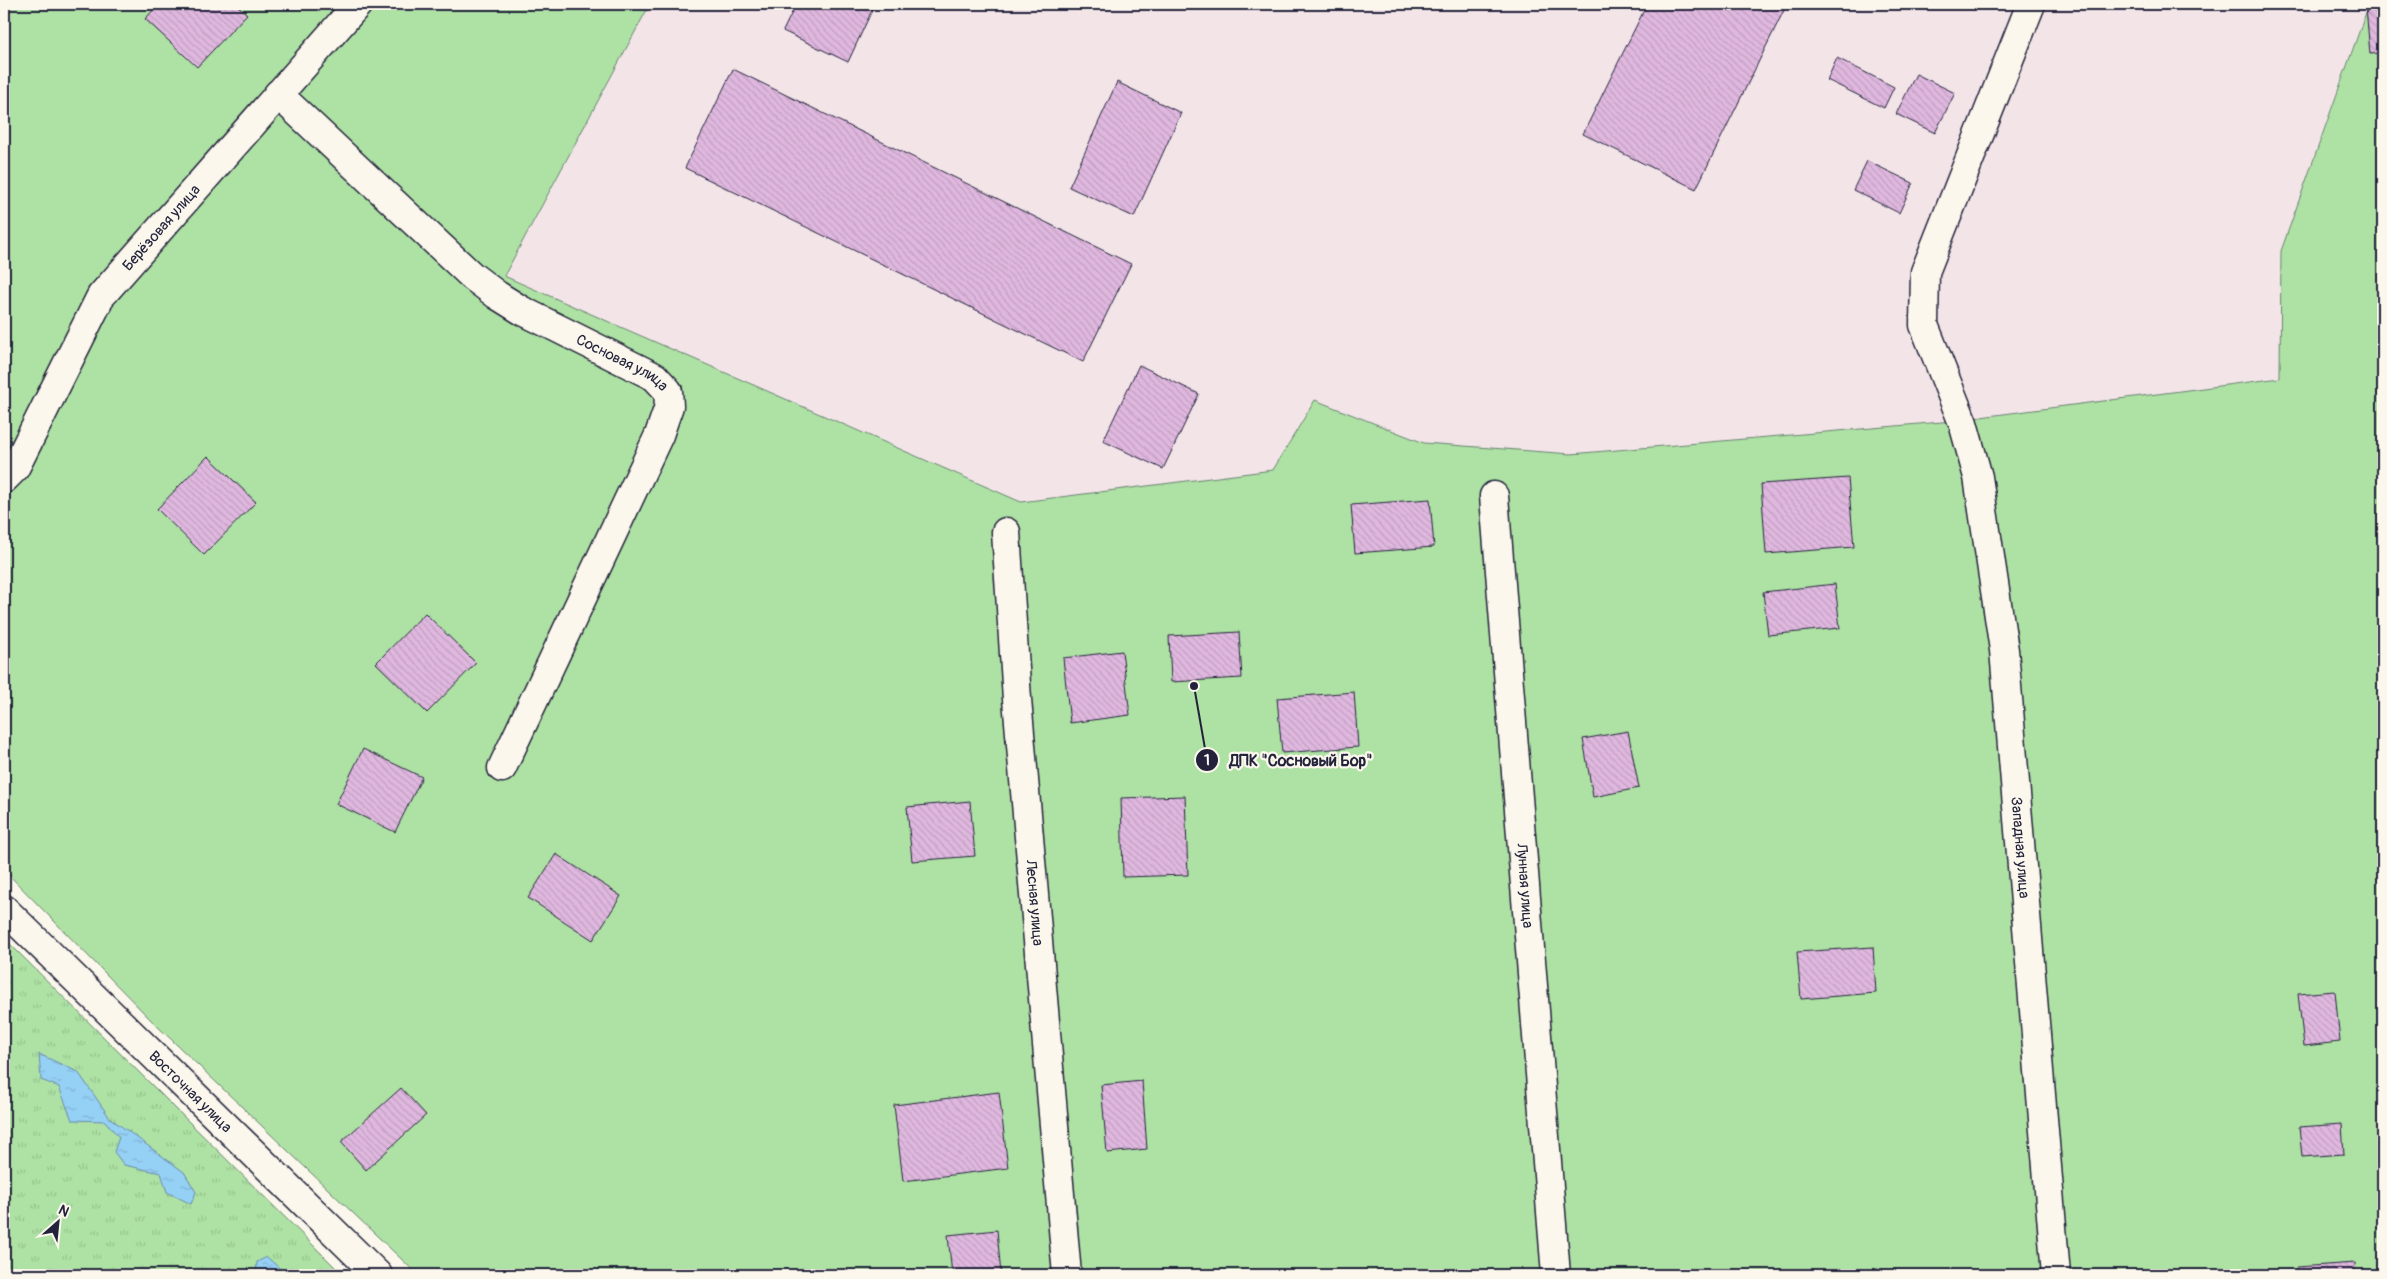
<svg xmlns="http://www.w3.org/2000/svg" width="2387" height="1279" viewBox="0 0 2387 1279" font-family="Pangolin,sans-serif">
	<defs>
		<pattern id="grass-tufts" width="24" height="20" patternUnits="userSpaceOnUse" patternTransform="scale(1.25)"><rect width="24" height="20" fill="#aee2a4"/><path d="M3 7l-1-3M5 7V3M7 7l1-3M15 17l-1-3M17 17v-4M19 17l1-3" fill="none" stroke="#95c28e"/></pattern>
		<pattern id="water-ripples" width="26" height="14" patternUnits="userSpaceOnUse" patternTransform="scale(1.25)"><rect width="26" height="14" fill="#95d0f5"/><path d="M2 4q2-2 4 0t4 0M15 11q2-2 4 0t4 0" fill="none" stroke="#80b2d3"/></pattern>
		<pattern id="building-back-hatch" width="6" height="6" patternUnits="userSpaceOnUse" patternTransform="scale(1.25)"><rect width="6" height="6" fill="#e0b8df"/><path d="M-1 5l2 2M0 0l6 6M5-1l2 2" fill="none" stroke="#c09ec0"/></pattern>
	</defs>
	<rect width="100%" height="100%" fill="#fbf7ec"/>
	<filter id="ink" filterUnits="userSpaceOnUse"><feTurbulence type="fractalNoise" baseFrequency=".02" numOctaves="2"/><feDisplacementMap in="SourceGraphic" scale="10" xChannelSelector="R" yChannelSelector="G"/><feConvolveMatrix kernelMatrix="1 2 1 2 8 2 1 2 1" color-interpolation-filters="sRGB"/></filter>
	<g filter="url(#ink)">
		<path fill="#f3e4e8" d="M650 4H2369L2281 251V378L1942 422 1571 454 1424 443 1315 400 1274 470 1021 502 504 276Z"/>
		<path fill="url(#grass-tufts)" stroke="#688270" d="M4 938 343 1275H4Z"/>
		<path fill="#aee2a4" stroke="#688270" d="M4 4H650L504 276 1021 502 1273 470 1315 400 1424 443 1571 454 1942 422 2280 378 2281 251 2369 4H2383V1275H418L154 1023 4 870Z"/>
		<path fill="url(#water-ripples)" stroke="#678aab" d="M39 1054 78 1072 110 1118 184 1172 196 1192 191 1204 167 1192 161 1173 124 1165 114 1152 119 1137 105 1121 72 1120 59 1087 41 1080Z
			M267 1257 287 1275H256L257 1262Z"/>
		<path fill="url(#building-back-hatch)" stroke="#22223b" d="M159 4H236L247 14 197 67 145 19Z
			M796 4H875L848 62 783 31Z
			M1647 4H1787L1696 189 1583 134Z
			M2383 6V53L2370 54 2366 7Z
			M1837 58 1894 87 1884 108 1827 80Z
			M733 69 1131 264 1083 362 685 168Z
			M1916 74 1955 93 1935 133 1896 114Z
			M1117 82 1181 113 1134 217 1069 187Z
			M1867 161 1913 183 1899 213 1853 190Z
			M1139 365 1199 394 1163 469 1103 441Z
			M208 456 256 502 204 555 157 509Z
			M1848 478 1854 547 1766 554 1761 484Z
			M1430 499 1434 547 1355 553 1351 505Z
			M1835 584 1840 628 1768 635 1763 592Z
			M425 613 476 663 427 713 376 663Z
			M1239 632 1242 678 1171 682 1169 636Z
			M1122 651 1130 715 1070 723 1063 658Z
			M1354 692 1358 747 1282 753 1277 698Z
			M1628 731 1639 788 1593 797 1583 739Z
			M363 749 422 777 395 832 336 804Z
			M1185 796 1188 875 1123 877 1121 798Z
			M970 801 975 856 912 861 907 807Z
			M556 854 621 896 593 940 528 898Z
			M1873 947 1876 993 1801 999 1797 952Z
			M2335 991 2340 1042 2304 1046 2298 994Z
			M1142 1081 1147 1149 1107 1153 1101 1085Z
			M401 1088 426 1115 366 1170 341 1142Z
			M999 1092 1008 1168 903 1181 894 1105Z
			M2342 1124 2344 1154 2302 1157 2299 1127Z
			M997 1230 1001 1275H952L948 1235Z
			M2355 1263 2356 1275H2297V1267Z"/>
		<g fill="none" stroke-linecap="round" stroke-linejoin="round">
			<defs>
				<g id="street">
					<path id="s1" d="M2031 4 1925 272 1924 325 1963 423 1978 477 2004 650 2056 1275"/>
					<path id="s2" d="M278 94 472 276 497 295 521 310 655 377 668 391 669 406 659 435 502 768"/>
					<path id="s3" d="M4 479 15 468 101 296 358 4"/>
					<path id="s4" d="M1494 496 1556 1275"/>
					<path id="s5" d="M1006 532 1017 699 1067 1275"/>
					<path id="s6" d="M4 909 378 1275"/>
				</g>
			</defs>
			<use href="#street" stroke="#22223b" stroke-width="31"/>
			<use href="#street" stroke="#fbf7ec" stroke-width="28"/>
		</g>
	</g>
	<g text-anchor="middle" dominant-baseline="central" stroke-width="4.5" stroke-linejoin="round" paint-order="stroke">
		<g font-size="15" fill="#22223b" stroke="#fbf7ec">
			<text stroke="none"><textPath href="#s3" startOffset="299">Берёзовая улица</textPath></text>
			<text stroke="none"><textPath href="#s2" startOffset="440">Сосновая улица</textPath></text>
			<text stroke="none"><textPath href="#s1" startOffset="876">Западная улица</textPath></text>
			<text stroke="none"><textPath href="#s4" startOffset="391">Лунная улица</textPath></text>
			<text stroke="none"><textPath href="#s5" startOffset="372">Лесная улица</textPath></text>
			<text stroke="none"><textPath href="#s6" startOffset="261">Восточная улица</textPath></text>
		</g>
	</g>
	<path fill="none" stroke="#22223b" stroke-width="2" d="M1194 686L1207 760"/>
	<g fill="#22223b" stroke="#fbf7ec" stroke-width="2">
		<circle cx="1194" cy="686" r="5"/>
		<circle cx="1207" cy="760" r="12"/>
	</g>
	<g font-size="15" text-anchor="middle" font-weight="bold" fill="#fff">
		<text x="1207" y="765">1</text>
	</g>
	<g font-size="16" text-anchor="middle" font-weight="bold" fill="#22223b" stroke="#fbf7ec" stroke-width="4.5" stroke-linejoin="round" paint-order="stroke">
		<text x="1301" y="766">ДПК "Сосновый Бор"</text>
	</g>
	<rect width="2387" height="1279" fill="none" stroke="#fbf7ec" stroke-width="20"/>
	<rect x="10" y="10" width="2367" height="1259" fill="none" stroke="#22223b" stroke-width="2" filter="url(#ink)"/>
	<g transform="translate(58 1222) rotate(27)" stroke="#fbf7ec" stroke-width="4" paint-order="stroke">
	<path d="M0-4L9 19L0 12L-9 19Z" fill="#22223b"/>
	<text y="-8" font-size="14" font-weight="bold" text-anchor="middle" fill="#22223b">N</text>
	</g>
</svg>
